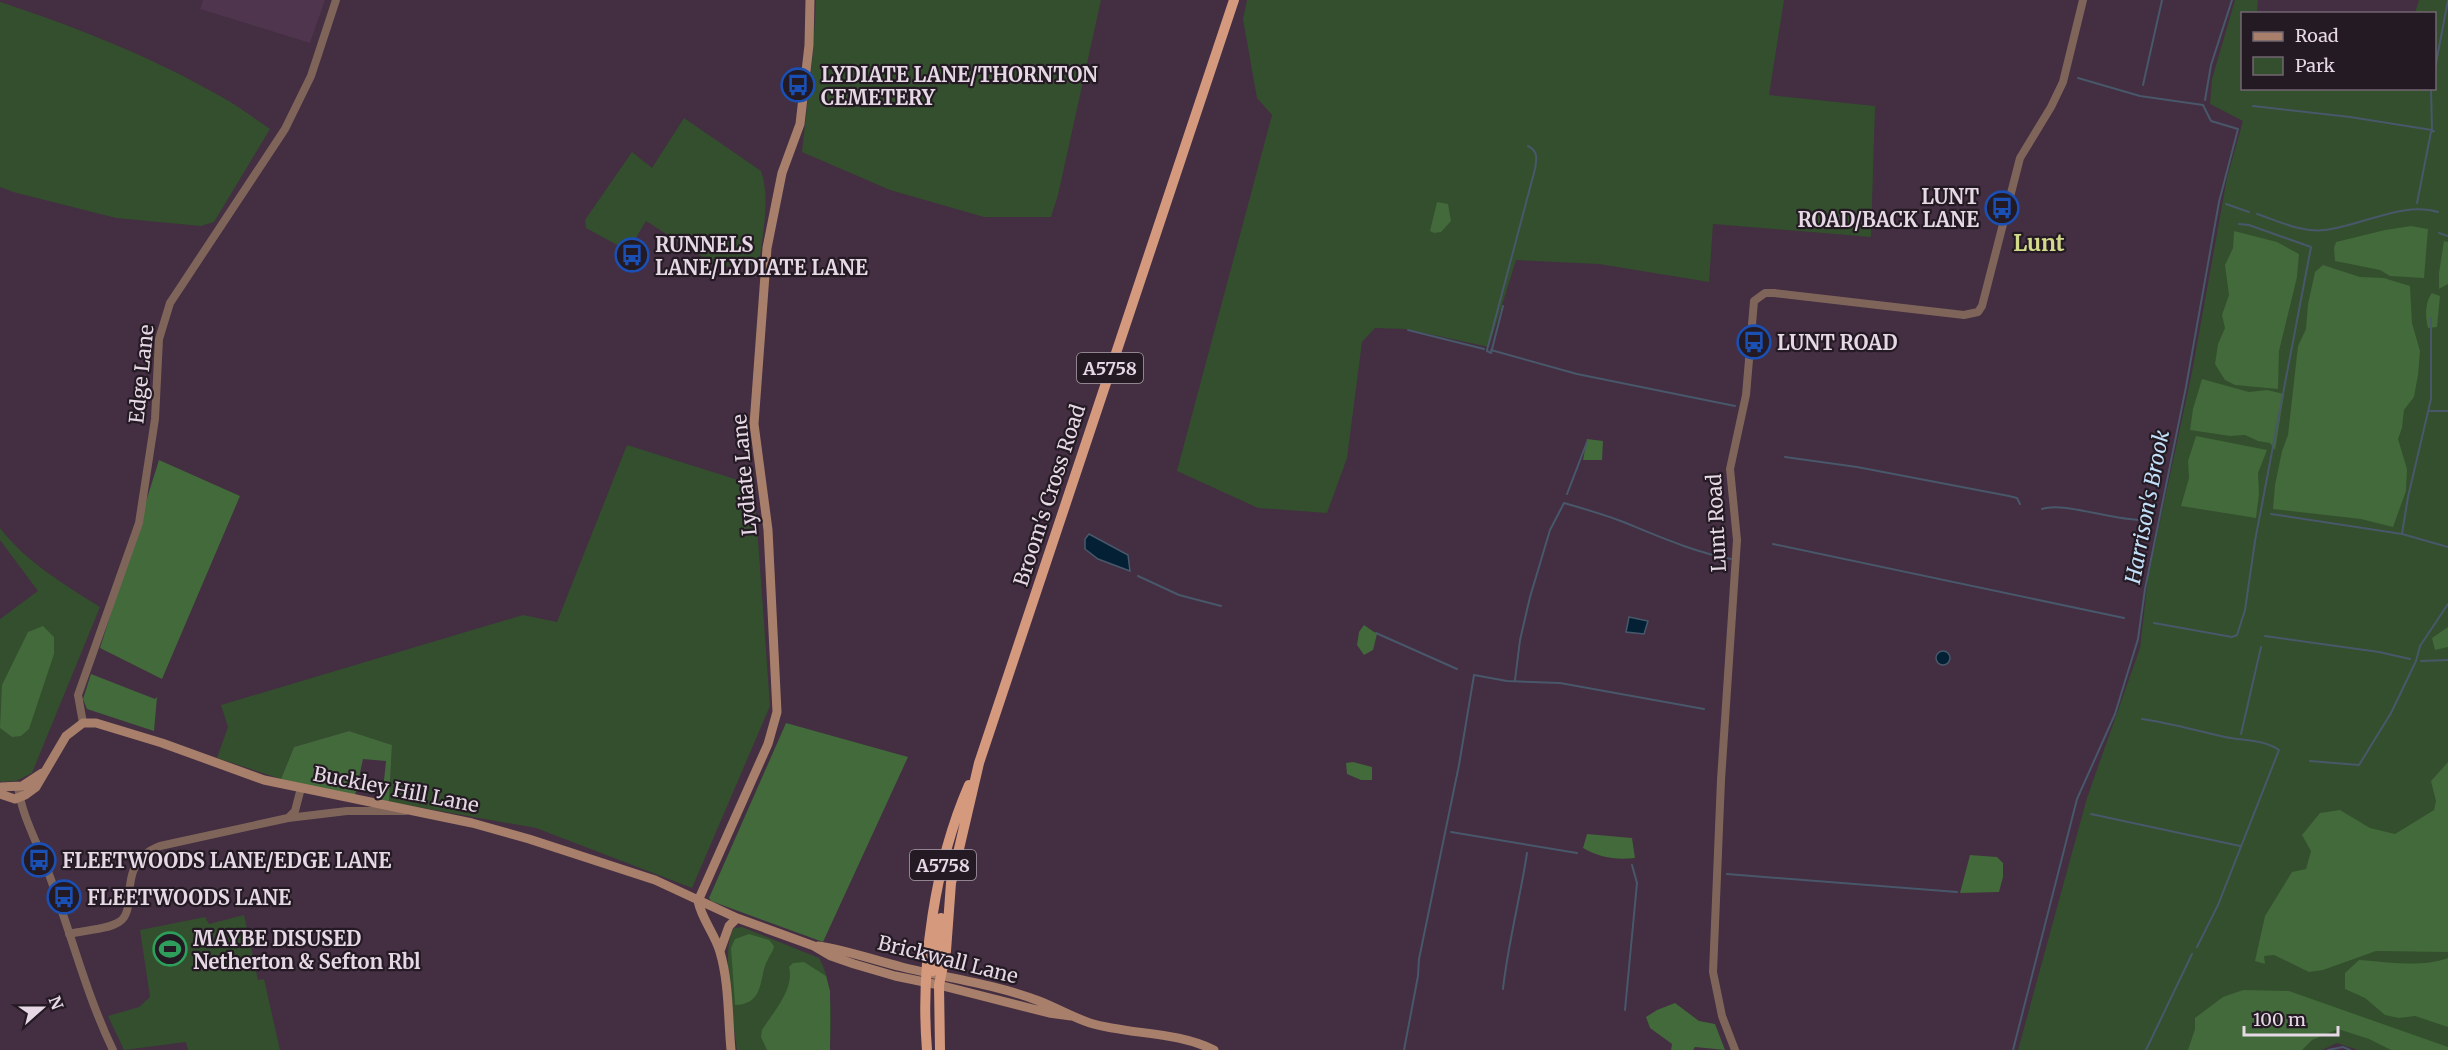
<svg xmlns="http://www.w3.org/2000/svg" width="2448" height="1050" viewBox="0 0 2448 1050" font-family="Merriweather,serif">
	<rect width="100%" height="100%" fill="#432e42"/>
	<path fill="#4f354e" d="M203 0H325L310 43 200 9Z"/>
	<path fill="#334f2d" d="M816 0H1101L1058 195 1051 217H984L890 190 802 152 813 52Z
		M1247 0H1784L1769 95 1875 106 1871 237 1713 224 1709 282 1599 264 1516 260 1489 347 1406 329 1375 328 1362 342 1347 458 1327 513 1258 508 1177 471 1272 115 1257 98 1243 19Z
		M2235 0H2258L2257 13 2242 14V88H2434V14L2415 13 2419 0H2448V1050H2358L2337 1043 2322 1050H2018L2087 798 2140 648 2148 578 2192 372 2227 178 2243 121 2210 104 2212 79Z
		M0 2C76 27 150 56 220 96 237 105 254 118 270 129L214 222 201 226 116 218 13 192 0 187Z
		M684 118 761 171C771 200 762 235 759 265H734L720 268 646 221 628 251 586 228 585 220 632 152 652 168Z
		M627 445 754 485 770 706 692 888 536 828 389 802 392 745 349 731 294 747 281 779 217 758 228 727 221 705 523 615 557 622Z
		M0 528C27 563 64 584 100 607L32 773 16 781 2 782 0 781V619L38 591 0 540Z
		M244 915 258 980 264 979 280 1050H188L186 1042 124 1050 108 1016 139 1007 150 997 140 930 205 917 209 924Z
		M742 927 819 958C834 984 831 1021 830 1050H737C734 1023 720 949 734 928Z"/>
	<path fill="#426a3a" d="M1437 202 1448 204 1451 221 1441 232 1434 233 1430 231Z
		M2411 226 2428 229 2424 278 2390 276 2380 270 2335 261 2334 248 2336 242 2385 230Z
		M2234 231 2277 242 2299 254 2297 277 2279 351 2278 389 2235 385 2225 380 2215 364 2218 344 2225 328 2222 315 2229 295 2225 265 2233 248Z
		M2444 241 2448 242V284L2439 289V273Z
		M2323 265 2360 277 2384 278 2410 286 2412 323 2420 351 2418 375 2414 397 2404 410 2402 428 2398 439 2407 469 2406 491 2393 527 2361 519 2273 509 2275 485 2282 451 2288 435 2298 346 2306 329 2308 304 2315 272Z
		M2432 293 2440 296 2437 327 2428 328C2425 316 2425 302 2432 293Z
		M2202 379 2249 392 2267 390 2284 394 2275 450 2270 443 2258 441 2245 435 2230 436 2190 430 2193 409Z
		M2196 436 2267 450 2258 473 2259 494 2256 518 2181 506 2189 478 2188 461Z
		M1587 439 1603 441 1602 460H1583Z
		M159 460 240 496 162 679 100 648Z
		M1364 625 1377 634 1373 650 1364 655 1357 645 1359 632Z
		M43 626 54 637V654L29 729 21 736 12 737 0 728 2 685 28 632Z
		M2448 627V647L2435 650 2432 638Z
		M91 674 155 699 157 697 154 731 87 709 83 699Z
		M786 723 908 757 823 942 711 901 709 898Z
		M349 731 392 745 389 802 382 800 386 761 363 759 355 796 281 779 294 747Z
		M1353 762 1372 767V780H1361L1347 774 1346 763Z
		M2448 762V952L2376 951 2323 970 2309 972 2274 955 2264 956 2265 964 2255 961 2265 916 2292 872 2306 869 2311 851 2302 835 2320 813 2340 810 2370 828 2395 834 2434 810 2436 801 2431 781Z
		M1587 834 1632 838 1635 858C1615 860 1601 858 1583 848Z
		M1970 855 1997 857 2003 863V877L1999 892 1960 893Z
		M749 934 769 940 774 946C773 952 771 953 768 959 758 977 766 1004 735 1005L731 948 735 939Z
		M2448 958V1027L2415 1016 2399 1018 2385 1015 2365 998 2345 989V973L2359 960C2389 962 2419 968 2448 958Z
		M804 962 826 976 830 991V1050H767L761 1037 762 1030C773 1012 795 989 789 967L793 963Z
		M2243 990 2289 991 2448 1047V1050H2391L2369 1039 2338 1029 2312 1040 2302 1050H2188L2195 1029V1018L2223 997Z
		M1675 1003 1699 1021 1715 1024 1725 1050 1695 1047 1693 1050H1671L1672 1044 1650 1028 1646 1017 1657 1010Z"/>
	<path fill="#042035" stroke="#48586a" stroke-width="1.5" d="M1089 534 1128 555 1130 571 1098 559 1085 549V539Z
		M1629 617 1648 621 1644 634 1626 632Z
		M1936 658a7 7 0 1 1 14 0a7 7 0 1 1-14 0Z"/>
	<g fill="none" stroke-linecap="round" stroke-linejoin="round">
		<path stroke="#48586a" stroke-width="2" d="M2434 74 2448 0
			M2143 85 2162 0
			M2205 100 2211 65 2232 0
			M2253 106 2350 117 2432 130 2431 88
			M2417 203 2431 132 2434 131
			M2226 204 2249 212
			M2257 214C2278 221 2302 233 2325 230 2360 226 2404 201 2438 212
			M2439 233 2448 236
			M1408 330 1484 349
			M1487 350 1535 169C1537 158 1538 151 1528 146
			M1491 350 1577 374 1735 406
			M1487 351 1491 353 1503 306
			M2430 411H2448
			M1785 457 1857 467 2009 496 2017 498 2020 504
			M1567 494 1587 442
			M2042 509C2064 501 2116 522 2145 520
			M2271 514 2402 534 2448 547
			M2402 534 2408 497 2431 399V318
			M1773 544 2124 618
			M1138 576 1179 595 1221 606
			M2154 623 2232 637 2237 635 2245 610 2255 541 2311 247 2249 225 2239 224
			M1376 633 1457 669
			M2265 636 2379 652 2410 659
			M2421 661 2448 660
			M1515 680 1520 640 1530 597 1550 530 1564 503C1585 509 1606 515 1626 523 1660 537 1694 552 1731 559
			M2142 719C2171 723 2197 731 2225 737 2244 741 2263 739 2279 750L2218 905 2197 947
			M2241 734 2261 647
			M2310 761 2359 765 2391 713 2416 661 2420 646 2448 604
			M2091 814 2240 846
			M1451 832 1577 853
			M1727 874 1957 892
			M1503 989C1508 943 1520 899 1527 853
			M1625 1010 1637 883 1632 865
			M1404 1050 1418 976 1419 959 1459 765 1474 675 1507 681 1560 683 1704 709
			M2013 1050 2077 799 2115 714 2138 639 2145 589 2186 387 2219 202 2238 129 2211 121 2203 105 2140 96 2078 78
			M2146 1050 2192 954
			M2328 1050 2343 1047 2350 1050"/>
		<path stroke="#7f6559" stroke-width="8" d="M83 723 78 695 139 523 155 419 159 339 170 303 285 129 311 76 336 0
			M18 787C22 816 37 842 47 869 70 929 85 992 113 1050
			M288 818 295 811 301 788
			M69 934C84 930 106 930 119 922 140 910 113 864 160 846L288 818 347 811H405
			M1735 1050 1722 1016 1713 972 1721 780 1737 540 1730 469 1746 395 1754 301 1765 293H1774L1964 315 1978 312 1982 306 2020 158 2051 107 2063 82 2083 0"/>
		<path stroke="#a87f6a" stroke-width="9" d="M0 787 22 786 42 773
			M0 794 15 799 25 795 36 787 66 736 83 723H96L162 743 264 780 472 823 529 839 655 880 737 918 814 946 831 956 854 964 895 976 939 985 1049 1013 1071 1016
			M698 901 768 744 777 712 768 530 754 424 767 248 782 173 800 124 809 45 810 0
			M698 901C702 920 715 934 720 952 729 982 728 1018 731 1050
			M818 946C847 950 873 960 902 967 947 978 995 984 1039 1001 1057 1008 1072 1017 1090 1023 1130 1035 1176 1031 1214 1050
			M720 951 729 926 737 918"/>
		<path stroke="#d59a7e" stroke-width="10" d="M933 971 941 918
			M927 1050C920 965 935 863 969 785
			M940 1050 939 985 946 951 951 883 979 763 1234 0"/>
	</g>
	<defs>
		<symbol id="bus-ring" viewBox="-11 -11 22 22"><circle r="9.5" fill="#241a23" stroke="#1a4fb4" stroke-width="1.5"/><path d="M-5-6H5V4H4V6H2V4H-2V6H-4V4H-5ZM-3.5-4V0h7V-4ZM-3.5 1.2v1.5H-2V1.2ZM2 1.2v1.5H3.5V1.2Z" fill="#1a4fb4"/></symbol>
		<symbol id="stadium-ring" viewBox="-11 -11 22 22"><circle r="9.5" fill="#241a23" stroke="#2e9e5b" stroke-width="1.5"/><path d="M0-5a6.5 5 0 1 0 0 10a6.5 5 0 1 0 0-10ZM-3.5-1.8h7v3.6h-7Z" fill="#2e9e5b"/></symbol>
	</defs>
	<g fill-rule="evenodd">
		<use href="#bus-ring" x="779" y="66" width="38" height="38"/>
		<use href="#bus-ring" x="1983" y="189" width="38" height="38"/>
		<use href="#bus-ring" x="613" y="236" width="38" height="38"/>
		<use href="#bus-ring" x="1735" y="323" width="38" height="38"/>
		<use href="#bus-ring" x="20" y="841" width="38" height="38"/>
		<use href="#bus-ring" x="45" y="878" width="38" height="38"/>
		<use href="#stadium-ring" x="151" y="930" width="38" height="38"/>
	</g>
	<g text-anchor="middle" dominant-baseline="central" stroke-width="4.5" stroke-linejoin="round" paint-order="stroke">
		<g fill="#241a23" stroke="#aca0ab" stroke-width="1.5">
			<rect x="1077" y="353" width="66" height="30" rx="4.5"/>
			<rect x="910" y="850" width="66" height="30" rx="4.5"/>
		</g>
		<g font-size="18" font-weight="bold" fill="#e6d9e5">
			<text x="1110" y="368">A5758</text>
			<text x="943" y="865">A5758</text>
		</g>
		<g font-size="20" font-weight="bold" fill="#e6d9e5" stroke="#241a23" text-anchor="start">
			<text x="821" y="74">LYDIATE LANE/THORNTON<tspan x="821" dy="23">CEMETERY</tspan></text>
			<text x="1979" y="196" text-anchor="end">LUNT<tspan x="1979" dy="23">ROAD/BACK LANE</tspan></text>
			<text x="655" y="244">RUNNELS<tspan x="655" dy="23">LANE/LYDIATE LANE</tspan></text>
			<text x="1777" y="342">LUNT ROAD</text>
			<text x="62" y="860">FLEETWOODS LANE/EDGE LANE</text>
			<text x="87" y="897">FLEETWOODS LANE</text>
			<text x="193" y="938">MAYBE DISUSED<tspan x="193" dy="23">Netherton &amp; Sefton Rbl</tspan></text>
		</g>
		<g font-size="20" fill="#e6d9e5" stroke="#241a23">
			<text transform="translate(141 374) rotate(-84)">Edge Lane</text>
			<text transform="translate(744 475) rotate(-95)">Lydiate Lane</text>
			<text transform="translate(1049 495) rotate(-72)">Broom's Cross Road</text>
			<text transform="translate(1716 523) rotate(-93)">Lunt Road</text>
			<text transform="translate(396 789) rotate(11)">Buckley Hill Lane</text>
			<text transform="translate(948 959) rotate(14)">Brickwall Lane</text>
		</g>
		<g font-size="21" font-style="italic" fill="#c2e0f9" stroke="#241a23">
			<text transform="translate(2147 507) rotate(-79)">Harrison's Brook</text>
		</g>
		<g font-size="22" font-weight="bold" fill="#d2d98b" stroke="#241a23">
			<text x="2039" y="243">Lunt</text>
		</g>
	</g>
	<rect x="2241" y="12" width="195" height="78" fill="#241a23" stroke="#726671" stroke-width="1.5"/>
	<rect x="2253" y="32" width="30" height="9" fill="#a87f6a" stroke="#726671" stroke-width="1.5"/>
	<text x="2295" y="42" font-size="18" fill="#e6d9e5">Road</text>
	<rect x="2253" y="57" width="30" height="18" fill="#334f2d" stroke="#726671" stroke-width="1.5"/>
	<text x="2295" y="72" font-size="18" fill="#e6d9e5">Park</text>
	<g transform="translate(42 1008) rotate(69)" stroke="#241a23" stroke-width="4.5" paint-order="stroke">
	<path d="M0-4.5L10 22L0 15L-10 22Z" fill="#e6d9e5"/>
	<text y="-9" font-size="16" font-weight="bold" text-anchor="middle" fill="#e6d9e5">N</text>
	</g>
	<path d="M2244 1026v9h94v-9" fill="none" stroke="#e6d9e5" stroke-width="3"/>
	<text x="2253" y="1026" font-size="18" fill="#e6d9e5" stroke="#241a23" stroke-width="4.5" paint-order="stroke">100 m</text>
</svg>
